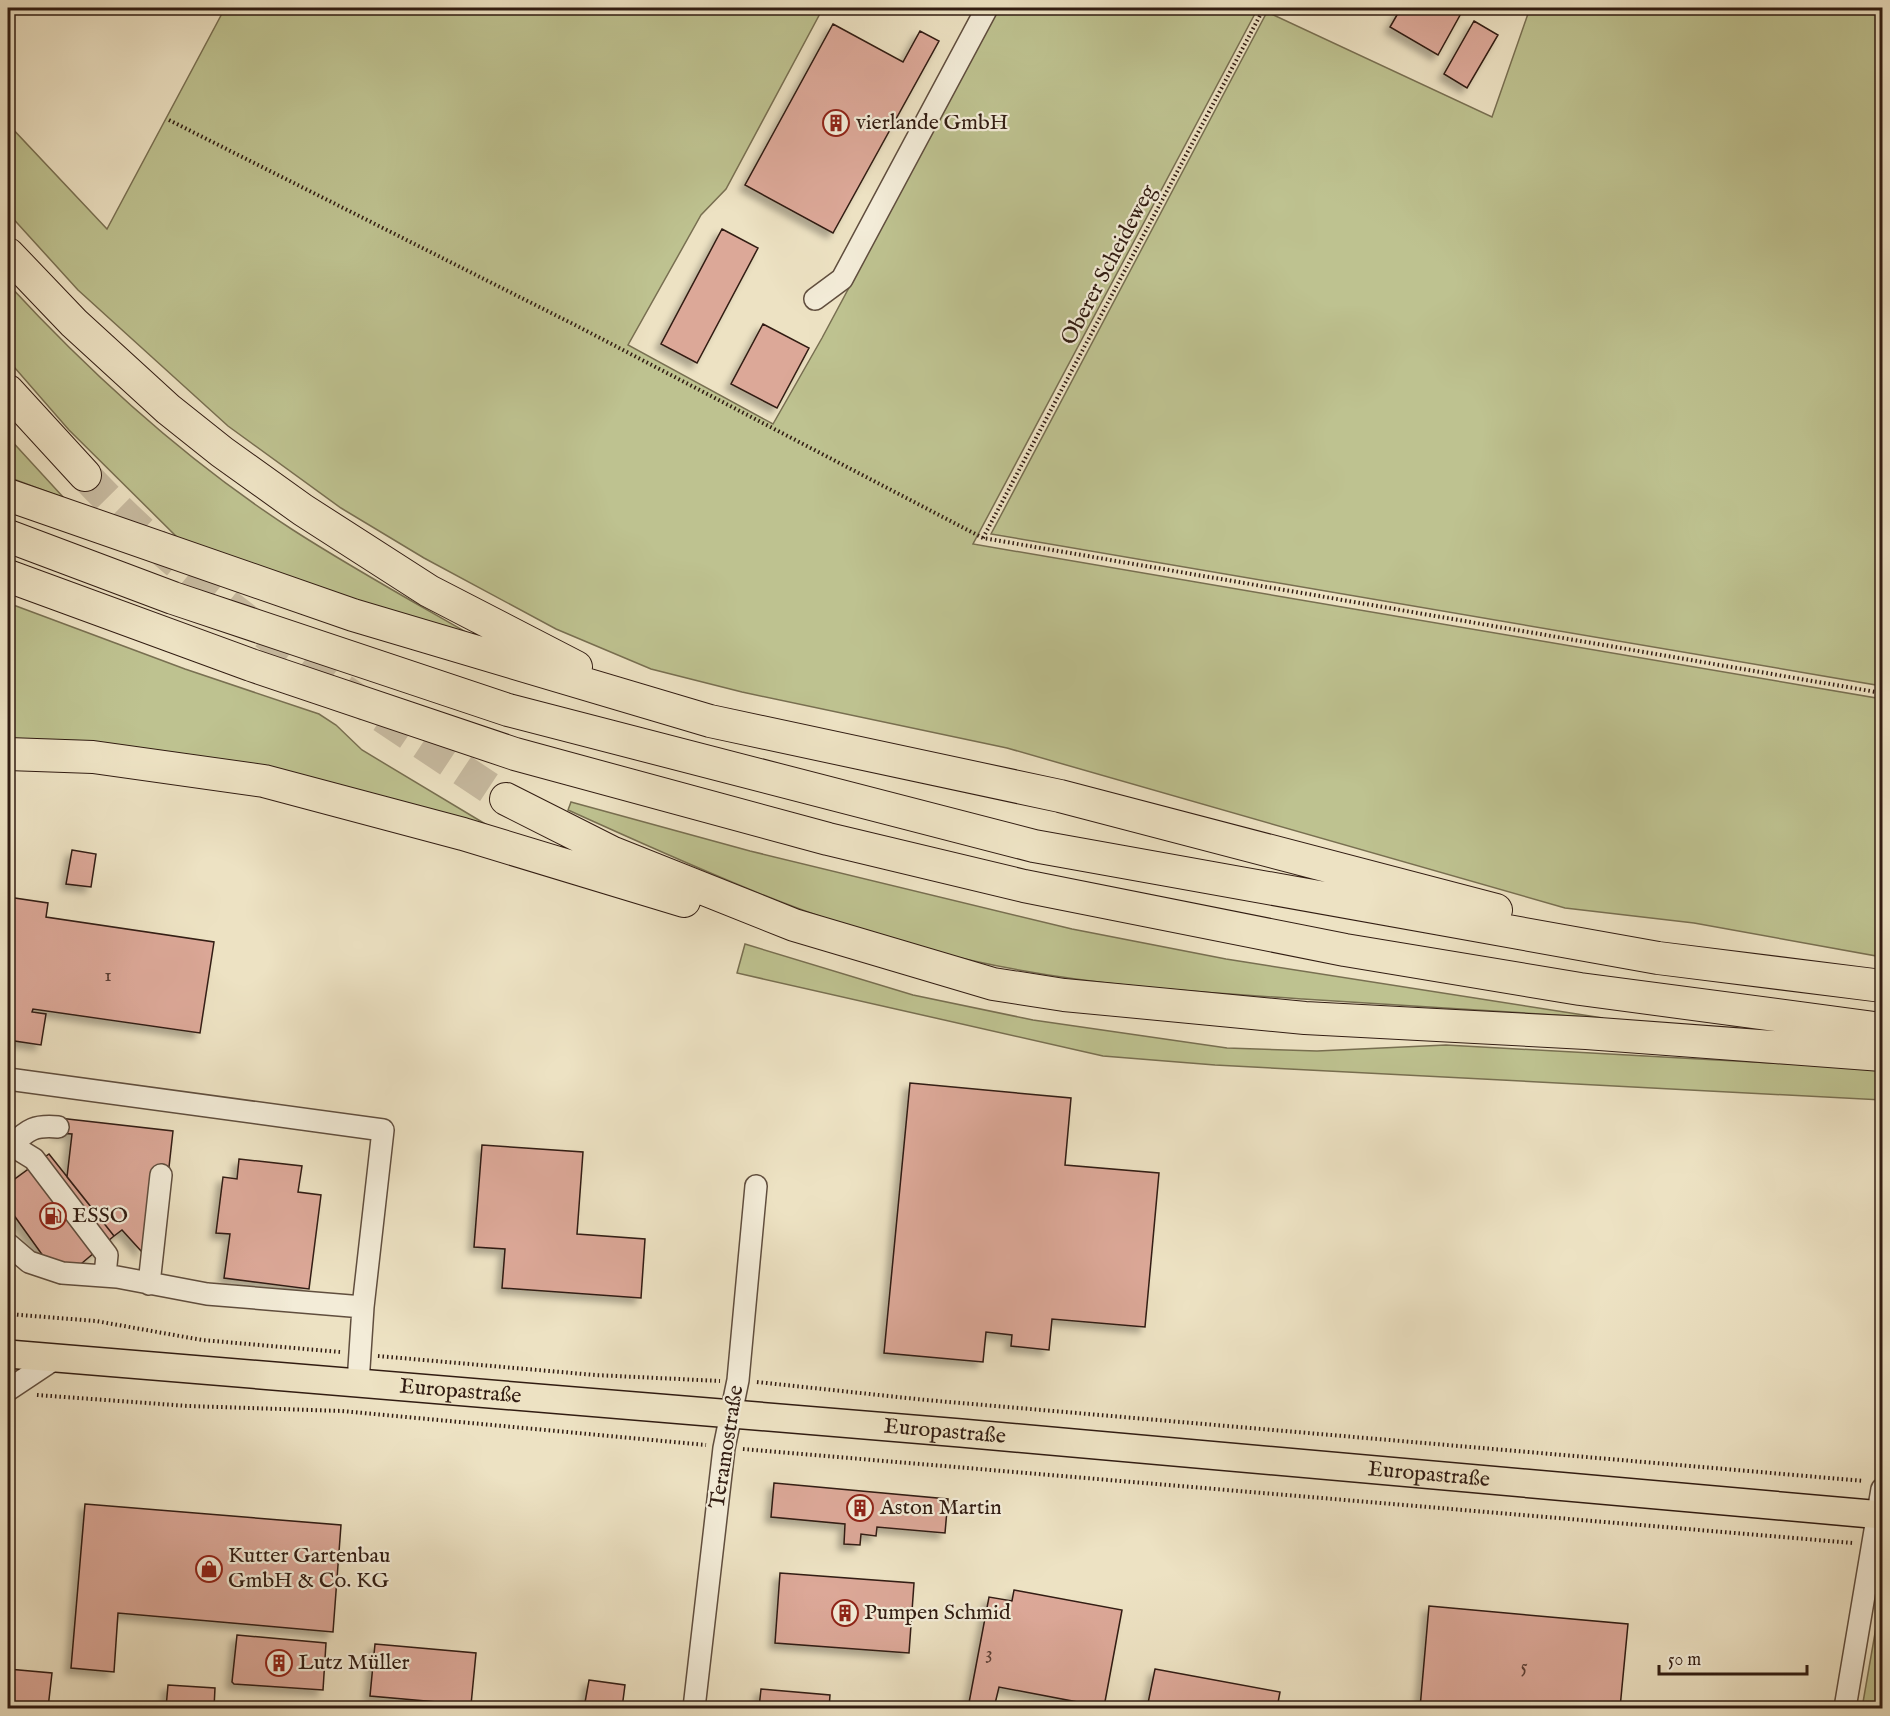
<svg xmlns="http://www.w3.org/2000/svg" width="1890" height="1716" viewBox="0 0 1890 1716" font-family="'IM FELL English',serif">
	<defs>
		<filter id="shadow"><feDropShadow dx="-5.5" dy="5.5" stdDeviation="3" flood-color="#0004"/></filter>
	</defs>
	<rect width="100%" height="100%" fill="#ede2c3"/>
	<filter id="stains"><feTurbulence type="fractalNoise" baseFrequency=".00333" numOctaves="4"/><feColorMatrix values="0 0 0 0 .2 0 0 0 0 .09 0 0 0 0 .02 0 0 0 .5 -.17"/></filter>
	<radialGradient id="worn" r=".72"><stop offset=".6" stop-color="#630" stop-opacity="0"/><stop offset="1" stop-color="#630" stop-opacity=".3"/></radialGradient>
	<path fill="#bec290" stroke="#786f51" stroke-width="1.5" d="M225 8H823L726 189 701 215 628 345 773 424 822 338 999 8H1258L973 544 1882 699V957L1694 923 1565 908 1007 748 742 692 651 669 556 629 424 558 341 508 228 426 78 290 8 213V124L107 229Z
		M1530 8H1882V686L991 534 1267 12 1492 117Z
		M8 284C92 375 188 462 293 530 355 570 421 606 485 643L182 542 69 430 8 360Z
		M8 437 64 498 8 477Z
		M8 603 185 669 319 714 336 725 362 750 487 825 8 742Z
		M571 802 750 851 1072 929 1226 959 1603 1018C1503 1012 1403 1005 1303 999 1193 992 1082 985 974 961 832 931 699 869 568 810Z
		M745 944 913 995 1033 1020 1227 1048 1317 1051 1446 1045 1882 1069V1100L1215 1065 1103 1056 737 973Z
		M1882 1593V1708H1862Z"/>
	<path fill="#dca898" stroke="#311c12" stroke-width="1.5" filter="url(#shadow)" d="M1401 8H1464L1438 55 1390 27Z
		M1474 21 1498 35 1467 88 1444 74Z
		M833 24 903 62 920 31 939 41 833 233 745 185Z
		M722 229 758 248 697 363 661 344Z
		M763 324 809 348 777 408 731 384Z
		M72 850 96 854 91 887 66 884Z
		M8 897 48 903 46 917 214 942 200 1033 33 1009 32 1012 46 1014 41 1045 8 1040Z
		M910 1083 1071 1098 1065 1165 1159 1173 1145 1327 1052 1319 1049 1350 1011 1346 1012 1335 986 1332 983 1362 884 1353Z
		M59 1118 173 1131 168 1176 151 1173 142 1252 122 1230 114 1236 67 1177 72 1134 57 1133Z
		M482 1145 583 1152 577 1234 645 1239 641 1298 502 1288 505 1249 474 1247Z
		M49 1154 114 1236 75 1269 51 1267 8 1207V1184Z
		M239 1159 302 1166 298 1192 321 1195 309 1289 224 1278 230 1234 216 1233 223 1177 237 1179Z
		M774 1483 948 1499 945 1533 877 1527 876 1536 861 1534 860 1545 844 1544 845 1524 771 1517Z
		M85 1504 341 1525 333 1632 118 1613 114 1672 71 1668Z
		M780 1573 914 1583 909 1653 775 1643Z
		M1014 1590 1122 1610 1104 1707 999 1687 994 1708H968L989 1597 1012 1601Z
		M1429 1606 1628 1624 1620 1708H1420Z
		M237 1635 326 1643 323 1690 234 1684 232 1682Z
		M375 1644 476 1653 471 1705 370 1696Z
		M8 1669 52 1673 48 1708H8Z
		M1155 1669 1280 1692 1277 1708H1147Z
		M589 1680 625 1685 622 1708H584Z
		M168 1685 215 1688 214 1708H166Z
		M761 1689 830 1695 829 1708H759Z"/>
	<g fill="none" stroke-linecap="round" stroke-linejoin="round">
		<path stroke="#c7baa0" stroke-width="32" stroke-dasharray="32 16" stroke-linecap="butt" d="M85 475C206 605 359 701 506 799"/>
		<defs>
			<path id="minor" d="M815 299 842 279 987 8
				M8 1079 383 1130 363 1307 358 1383
				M8 1143 34 1159 107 1255 105 1275
				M12 1145C28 1129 35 1125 58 1127
				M8 1244 29 1262 62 1273 117 1277 207 1294 363 1307
				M149 1284 161 1175
				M8 1390 56 1358
				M694 1708 724 1448 738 1380 756 1186
				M1845 1708 1882 1489"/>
			<g id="major">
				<path id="s1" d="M8 1354 961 1433 1882 1515"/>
			</g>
			<path id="highway" d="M8 254 74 323 168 409 222 452 303 510 429 591 576 667
				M8 391 85 475
				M8 495 353 615 710 721 1060 796 1496 910
				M8 536 173 598 508 710 1034 846 1658 958 1882 986
				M8 576 251 665 515 754 828 839 1024 886 1345 950 1580 989 1882 1029
				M8 754 93 757 264 781 463 834 684 901
				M506 799 611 852 794 925 993 984 1064 995 1305 1018 1586 1033 1882 1055"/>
		</defs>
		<use href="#minor" stroke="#604e3e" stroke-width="24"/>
		<use href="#major" stroke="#311c12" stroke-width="30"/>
		<use href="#highway" stroke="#311c12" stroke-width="34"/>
		<path stroke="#311c12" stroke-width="4" stroke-dasharray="1.5 3" stroke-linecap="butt" d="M169 120 577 326 983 538 1882 693
			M983 538 1264 8
			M8 1314 96 1321 202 1340 340 1352
			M378 1356 595 1375 720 1381
			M757 1382 926 1400 1864 1481
			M37 1395 188 1406 342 1411 706 1445
			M743 1449 1853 1543"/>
		<use href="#minor" stroke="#f3ecd8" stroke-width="21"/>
		<use href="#major" stroke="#ede2c3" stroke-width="27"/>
		<use href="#highway" stroke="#ede2c3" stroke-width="32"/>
	</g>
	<defs>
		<symbol id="building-ring" viewBox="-11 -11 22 22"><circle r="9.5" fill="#f3ecd8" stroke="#8f2418" stroke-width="1.5"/><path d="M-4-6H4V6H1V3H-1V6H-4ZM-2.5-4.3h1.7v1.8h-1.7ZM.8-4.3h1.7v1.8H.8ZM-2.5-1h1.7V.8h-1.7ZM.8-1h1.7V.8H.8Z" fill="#8f2418"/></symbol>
		<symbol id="fuel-ring" viewBox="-11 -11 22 22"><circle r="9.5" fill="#f3ecd8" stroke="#8f2418" stroke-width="1.5"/><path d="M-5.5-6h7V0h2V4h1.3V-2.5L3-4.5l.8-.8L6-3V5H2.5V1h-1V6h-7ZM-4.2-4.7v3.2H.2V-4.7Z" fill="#8f2418"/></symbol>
		<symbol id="shop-ring" viewBox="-11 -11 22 22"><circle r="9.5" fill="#f3ecd8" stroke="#8f2418" stroke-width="1.5"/><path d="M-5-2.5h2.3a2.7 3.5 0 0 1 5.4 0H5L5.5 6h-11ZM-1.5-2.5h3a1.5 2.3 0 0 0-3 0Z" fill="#8f2418"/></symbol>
	</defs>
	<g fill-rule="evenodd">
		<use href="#building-ring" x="821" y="108" width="30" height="30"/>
		<use href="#fuel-ring" x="38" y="1201" width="30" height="30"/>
		<use href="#building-ring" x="845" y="1493" width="30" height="30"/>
		<use href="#shop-ring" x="194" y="1554" width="30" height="30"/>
		<use href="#building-ring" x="830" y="1598" width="30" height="30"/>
		<use href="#building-ring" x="264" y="1648" width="30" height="30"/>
	</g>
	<g text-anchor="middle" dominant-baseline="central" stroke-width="4.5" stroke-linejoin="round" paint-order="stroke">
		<g font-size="20" fill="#5c3f34">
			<text x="108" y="975">1</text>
			<text x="989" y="1653">3</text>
			<text x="1524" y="1666">5</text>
		</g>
		<g font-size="22" fill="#311c12" stroke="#f3ecd8" text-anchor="start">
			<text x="856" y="123">vierlande GmbH</text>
			<text x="72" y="1216">ESSO</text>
			<text x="880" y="1508">Aston Martin</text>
			<text x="228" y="1556">Kutter Gartenbau<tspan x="228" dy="25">GmbH &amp; Co. KG</tspan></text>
			<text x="864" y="1613">Pumpen Schmid</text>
			<text x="298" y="1663">Lutz Müller</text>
		</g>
		<g font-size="22" fill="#311c12" stroke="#f3ecd8">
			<text transform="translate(1109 265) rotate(-62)">Oberer Scheideweg</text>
			<text stroke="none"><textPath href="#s1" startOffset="454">Europastraße</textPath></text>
			<text stroke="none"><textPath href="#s1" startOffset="940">Europastraße</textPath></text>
			<text transform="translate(727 1447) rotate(-81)">Teramostraße</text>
			<text stroke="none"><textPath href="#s1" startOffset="1426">Europastraße</textPath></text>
		</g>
	</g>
	<rect width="1890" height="1716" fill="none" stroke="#ede2c3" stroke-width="30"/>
	<rect x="9" y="9" width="1872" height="1698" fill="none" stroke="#311c12" stroke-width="3"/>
	<rect x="15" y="15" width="1860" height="1686" fill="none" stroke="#311c12" stroke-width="1.5"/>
	<path d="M1659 1665v9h148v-9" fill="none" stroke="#311c12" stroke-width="3"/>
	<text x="1668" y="1665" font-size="18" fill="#311c12" stroke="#f3ecd8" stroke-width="4.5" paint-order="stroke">50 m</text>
	<rect width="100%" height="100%" filter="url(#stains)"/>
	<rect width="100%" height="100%" fill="url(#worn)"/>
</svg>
